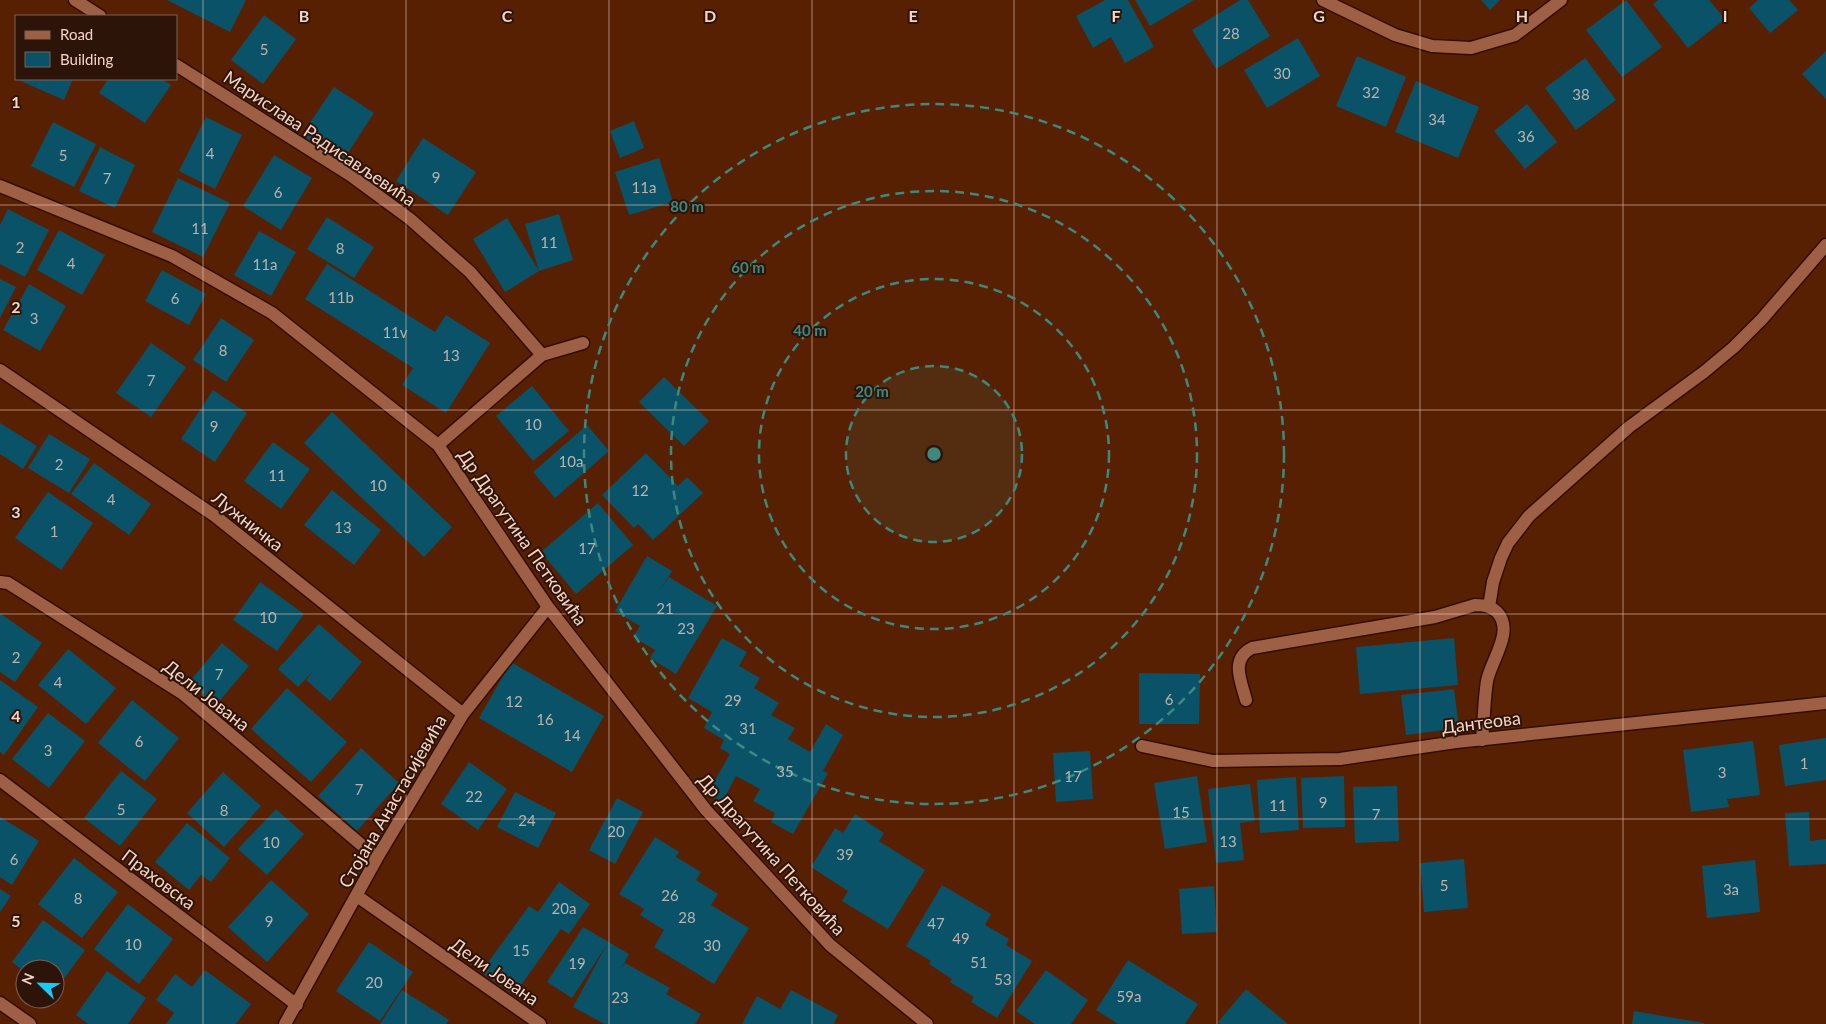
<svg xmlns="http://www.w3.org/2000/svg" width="1826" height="1024" viewBox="0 0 1826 1024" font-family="Lato,sans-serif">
	<rect width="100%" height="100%" fill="#582002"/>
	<path fill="#0a5267" d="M167 0H246L230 32Z
		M1105 0H1128L1154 47 1125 63 1111 37 1093 48 1076 16Z
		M1135 0H1194L1150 26Z
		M1240 0H1248L1270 36 1216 69 1192 30Z
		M1481 0H1500L1490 10Z
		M1626 0 1662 47 1622 77 1586 30Z
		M1658 0H1709L1725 19 1688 48 1653 4Z
		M1758 0H1789L1798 10 1770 33 1749 8Z
		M264 15 296 39 263 84 231 60Z
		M1298 38 1320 76 1267 108 1244 70Z
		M1826 51V99L1802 74Z
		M1357 56 1406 77 1386 127 1336 106Z
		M1585 58 1616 100 1576 130 1545 88Z
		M16 79H73L64 100Z
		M108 79H162L171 85 145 123 99 93Z
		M1416 81 1479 107 1458 158 1395 132Z
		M334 87 374 113 340 165 299 139Z
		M1527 104 1557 142 1525 169 1494 131Z
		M206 117 242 135 215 189 179 171Z
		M634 121 644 148 620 158 610 131Z
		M53 122 96 144 74 187 31 166Z
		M423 138 476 172 448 215 396 181Z
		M100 147 135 165 115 208 79 191Z
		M274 155 312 178 281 230 243 206Z
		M659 158 673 202 629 215 615 172Z
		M178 178 230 203 203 257 152 232Z
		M8 209 49 230 25 277 0 264V225Z
		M559 214 573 260 539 271 505 292 473 239 507 218 539 271 525 224Z
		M327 217 374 247 354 278 307 249Z
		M59 230 105 255 82 295 37 270Z
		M259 231 296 252 271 296 234 275Z
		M327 264 435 332 446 315 490 343 446 413 402 385 413 368 305 299Z
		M162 270 206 294 189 325 145 301Z
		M0 279 16 287 0 318Z
		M29 284 66 306 40 351 3 330Z
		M221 318 254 340 226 382 193 360Z
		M151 343 186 367 151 417 116 393Z
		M664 377 709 421 684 446 639 402Z
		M532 386 569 431 533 461 496 416Z
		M213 390 247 413 215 462 181 439Z
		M332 412 452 527 424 557 304 443Z
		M0 423 37 446 23 469 0 454Z
		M587 425 609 451 555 498 533 472Z
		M49 434 90 459 69 493 28 468Z
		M273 442 310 469 281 509 244 481Z
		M646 453 678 486 687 477 703 493 653 540 638 524 634 528 602 495Z
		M94 463 151 504 129 535 71 494Z
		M332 490 381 530 354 565 304 525Z
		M48 492 93 523 61 570 15 538Z
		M598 503 633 545 576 594 541 552Z
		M647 556 672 571 660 590 669 577 717 606 676 674 650 658 655 650 633 637 640 626 615 611Z
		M260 582 304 614 277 651 233 620Z
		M0 613 42 643 15 682 0 672Z
		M319 624 362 662 330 701 306 680 313 671 298 687 278 669Z
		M722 638 747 652 739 666 760 678 754 688 779 703 771 715 795 728 788 739 810 752 826 724 843 735 823 771 828 773 793 834 771 822 775 813 753 801 760 789 736 776 722 802 707 794 730 754 720 748 724 740 704 728 712 712 688 698Z
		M1454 638 1458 685 1360 694 1356 647Z
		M222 643 249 666 216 705 189 682Z
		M68 649 116 688 86 724 38 685Z
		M511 662 604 716 572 772 479 718Z
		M1139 673 1200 674 1199 724H1139Z
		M0 680 38 707 4 755 0 752Z
		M287 688 347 742 311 782 251 729Z
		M1454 689 1459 728 1406 735 1401 695Z
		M132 700 179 738 145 781 98 743Z
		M48 713 85 741 49 788 12 759Z
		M1826 738V780L1785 786 1779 745Z
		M1753 741 1760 795 1727 799 1729 807 1691 812 1683 750Z
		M361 748 399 783 357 831 318 796Z
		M1090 751 1093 799 1056 802 1053 753Z
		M469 762 507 789 478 830 441 804Z
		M121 771 157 799 120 846 84 818Z
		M223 772 261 806 224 847 187 813Z
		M1197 776 1207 842 1165 849 1154 783Z
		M1344 776 1345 827 1303 828 1301 778Z
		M1296 777 1299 830 1260 833 1257 780Z
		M1250 784 1255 821 1240 823 1244 860 1216 863 1208 789Z
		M1397 786 1399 841 1355 843 1353 787Z
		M515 792 556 813 538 848 497 827Z
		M617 798 643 812 615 864 589 850Z
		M276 809 304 834 267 875 238 849Z
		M1809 812 1810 841 1826 839V864L1789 866 1785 813Z
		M855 814 884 833 879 841 925 870 888 929 842 901 852 884 848 891 811 867 835 828 843 833Z
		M0 817 39 841 12 885 0 877Z
		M187 823 230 858 211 882 201 875 189 890 155 862Z
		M655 837 679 852 676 857 701 872 696 880 718 894 711 905 749 928 714 984 654 947 664 930 640 915 644 909 619 894Z
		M74 858 118 892 82 938 38 904Z
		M1464 859 1468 908 1424 912 1420 863Z
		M1755 860 1760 912 1707 918 1702 866Z
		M271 880 309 914 267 962 228 927Z
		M559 882 590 904 569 934 561 929 514 995 481 972 529 906 538 912Z
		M942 885 991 914 985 925 1009 939 1006 945 1032 961 997 1018 971 1002 974 997 950 982 952 979 929 964 931 961 906 946Z
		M1214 886 1217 932 1182 934 1179 889Z
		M0 889 11 896 0 912Z
		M128 904 173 939 139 984 94 949Z
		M43 920 85 950 55 991V969H25V972L12 962Z
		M583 927 629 954 621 969 625 963 670 988 666 994 701 1014 695 1024H605L573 1007 606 946 572 998 547 982Z
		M369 942 413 972 380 1021 336 991Z
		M1128 960 1198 1004 1185 1024H1118L1096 1010Z
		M205 970 251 1004 236 1024H166L174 1013 156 1000 175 974 192 987Z
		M1046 970 1088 1000 1071 1024H1035L1016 1011Z
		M107 971 146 998 128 1024H88L76 1015Z
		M1246 989 1288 1024H1220L1218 1022Z
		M402 990 449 1020 446 1024H380Z
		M791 990 838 1015 834 1023 836 1024H742L757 996 780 1009Z
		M1634 1011 1704 1023V1024H1632Z"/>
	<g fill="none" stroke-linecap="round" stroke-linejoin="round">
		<defs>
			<path id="minor" d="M75 0 100 16
				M1323 0 1395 35 1432 46 1471 48 1515 35 1561 0
				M176 65 350 175 410 219 470 272 542 355 438 445
				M0 186 172 256 272 313 438 445 548 607 706 810 830 945 927 1024
				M542 355 583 343
				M0 370 215 516 463 714
				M0 582 8 583 183 694 377 858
				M1489 607 1493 582 1501 558 1508 543 1529 516 1629 427 1704 372 1734 347 1762 319 1826 245
				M1246 700C1241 681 1230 659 1252 648L1435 617 1475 605C1483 605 1491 606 1497 612 1515 631 1491 660 1487 681 1484 700 1484 720 1482 740
				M1142 746 1213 761 1340 759 1456 742 1826 703
				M0 780 297 1005
				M357 896 540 1024
				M0 1003 30 1024
				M285 1024 377 858 463 714 548 607"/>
		</defs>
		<use href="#minor" stroke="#360c00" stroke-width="15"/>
		<use href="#minor" stroke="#9e6044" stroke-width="12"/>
	</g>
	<path fill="none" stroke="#f7d3c4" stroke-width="1" stroke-opacity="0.55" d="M203 0V1024M406 0V1024M609 0V1024M812 0V1024M1014 0V1024M1217 0V1024M1420 0V1024M1623 0V1024M0 205H1826M0 410H1826M0 614H1826M0 819H1826"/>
	<circle cx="934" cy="454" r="88" fill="#3d897f" fill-opacity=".12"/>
	<g fill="none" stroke="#3d897f" stroke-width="2.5" stroke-dasharray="9 6">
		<circle cx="934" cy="454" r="88"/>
		<circle cx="934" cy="454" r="175"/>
		<circle cx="934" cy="454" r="263"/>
		<circle cx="934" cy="454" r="350"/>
	</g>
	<g text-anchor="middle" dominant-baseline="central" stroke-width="4" stroke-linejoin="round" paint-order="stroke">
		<g font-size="15" fill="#bcb3ad">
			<text x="1231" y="33">28</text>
			<text x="264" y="49">5</text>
			<text x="1282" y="73">30</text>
			<text x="1371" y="92">32</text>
			<text x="1581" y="94">38</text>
			<text x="1437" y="119">34</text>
			<text x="1526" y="136">36</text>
			<text x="210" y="153">4</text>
			<text x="63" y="155">5</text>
			<text x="436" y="177">9</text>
			<text x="107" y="178">7</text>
			<text x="644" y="187">11a</text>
			<text x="278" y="192">6</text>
			<text x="200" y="228">11</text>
			<text x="549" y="242">11</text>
			<text x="20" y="247">2</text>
			<text x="340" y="248">8</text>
			<text x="71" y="263">4</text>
			<text x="265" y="264">11a</text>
			<text x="341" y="297">11b</text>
			<text x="175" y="298">6</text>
			<text x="34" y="318">3</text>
			<text x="395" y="332">11v</text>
			<text x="223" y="350">8</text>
			<text x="451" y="355">13</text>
			<text x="151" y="380">7</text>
			<text x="533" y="424">10</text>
			<text x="214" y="426">9</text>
			<text x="571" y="461">10a</text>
			<text x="59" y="464">2</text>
			<text x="277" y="475">11</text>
			<text x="378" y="485">10</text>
			<text x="640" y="490">12</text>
			<text x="111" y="499">4</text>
			<text x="343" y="527">13</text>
			<text x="54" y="531">1</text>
			<text x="587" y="548">17</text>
			<text x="665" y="608">21</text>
			<text x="268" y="617">10</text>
			<text x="686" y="628">23</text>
			<text x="16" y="657">2</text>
			<text x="219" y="674">7</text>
			<text x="58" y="682">4</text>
			<text x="1169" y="699">6</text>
			<text x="733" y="700">29</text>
			<text x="514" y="701">12</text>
			<text x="545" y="719">16</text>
			<text x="748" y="728">31</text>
			<text x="572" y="735">14</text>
			<text x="139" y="741">6</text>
			<text x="48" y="750">3</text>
			<text x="1804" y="763">1</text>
			<text x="785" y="771">35</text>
			<text x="1722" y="772">3</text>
			<text x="1073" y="776">17</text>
			<text x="359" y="789">7</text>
			<text x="474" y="796">22</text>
			<text x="1323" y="802">9</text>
			<text x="1278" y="805">11</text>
			<text x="121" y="809">5</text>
			<text x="224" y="810">8</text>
			<text x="1181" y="812">15</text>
			<text x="1376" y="814">7</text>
			<text x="527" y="820">24</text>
			<text x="616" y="831">20</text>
			<text x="1228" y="841">13</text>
			<text x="271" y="842">10</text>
			<text x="845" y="854">39</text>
			<text x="14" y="859">6</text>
			<text x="1444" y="885">5</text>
			<text x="1731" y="889">3a</text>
			<text x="670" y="895">26</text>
			<text x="78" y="898">8</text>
			<text x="564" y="908">20a</text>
			<text x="687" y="917">28</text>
			<text x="269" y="921">9</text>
			<text x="936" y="923">47</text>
			<text x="961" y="938">49</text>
			<text x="133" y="944">10</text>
			<text x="712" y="945">30</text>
			<text x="521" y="950">15</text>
			<text x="979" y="962">51</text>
			<text x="577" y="963">19</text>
			<text x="1003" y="979">53</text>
			<text x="374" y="982">20</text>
			<text x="1129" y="996">59a</text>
			<text x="620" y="997">23</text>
		</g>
		<g font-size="18" fill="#f7d3c4" stroke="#2d1409">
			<text transform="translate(320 138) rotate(34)">Марислава Радисављевића</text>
			<text transform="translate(248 521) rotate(38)">Лужничка</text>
			<text transform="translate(523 537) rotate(55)">Др Драгутина Петковића</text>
			<text transform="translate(207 695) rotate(38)">Дели Јована</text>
			<text transform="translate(1481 722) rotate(-7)">Дантеова</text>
			<text transform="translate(392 801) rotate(-60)">Стојана Анастасијевића</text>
			<text transform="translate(772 854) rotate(48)">Др Драгутина Петковића</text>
			<text transform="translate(159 879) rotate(37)">Праховска</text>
			<text transform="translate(495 971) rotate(35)">Дели Јована</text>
		</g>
	</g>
	<g font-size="16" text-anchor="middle" font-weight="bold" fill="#f7d3c4" stroke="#2d1409" stroke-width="4" stroke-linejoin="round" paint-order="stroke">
		<text x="304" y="22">B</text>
		<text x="507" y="22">C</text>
		<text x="710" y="22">D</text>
		<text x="913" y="22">E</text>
		<text x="1116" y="22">F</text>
		<text x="1319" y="22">G</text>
		<text x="1522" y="22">H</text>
		<text x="1725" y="22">I</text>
		<text x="16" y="108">1</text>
		<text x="16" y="313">2</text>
		<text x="16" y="518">3</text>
		<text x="16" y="722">4</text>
		<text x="16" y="927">5</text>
	</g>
	<circle cx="934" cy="454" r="8" fill="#3d897f" stroke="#2d1409" stroke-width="2.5"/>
	<g font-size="15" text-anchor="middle" font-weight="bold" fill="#3d897f" stroke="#2d1409" stroke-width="4" stroke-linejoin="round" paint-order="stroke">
		<text x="687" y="212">80 m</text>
		<text x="748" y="273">60 m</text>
		<text x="810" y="336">40 m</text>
		<text x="872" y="397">20 m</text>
	</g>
	<rect x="15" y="15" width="162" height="65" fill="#2d1409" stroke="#7e6054"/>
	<rect x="25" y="31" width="25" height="8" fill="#9e6044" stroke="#7e6054"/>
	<text x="60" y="40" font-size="15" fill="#f7d3c4">Road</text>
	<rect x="25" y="52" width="25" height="15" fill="#0a5267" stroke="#7e6054"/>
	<text x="60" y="65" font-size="15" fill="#f7d3c4">Building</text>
	<g transform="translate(40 984) rotate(293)"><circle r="24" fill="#2d1409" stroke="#7e6054"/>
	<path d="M0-4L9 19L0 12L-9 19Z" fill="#16cafb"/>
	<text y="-8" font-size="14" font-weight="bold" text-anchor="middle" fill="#f7d3c4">N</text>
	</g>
</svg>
